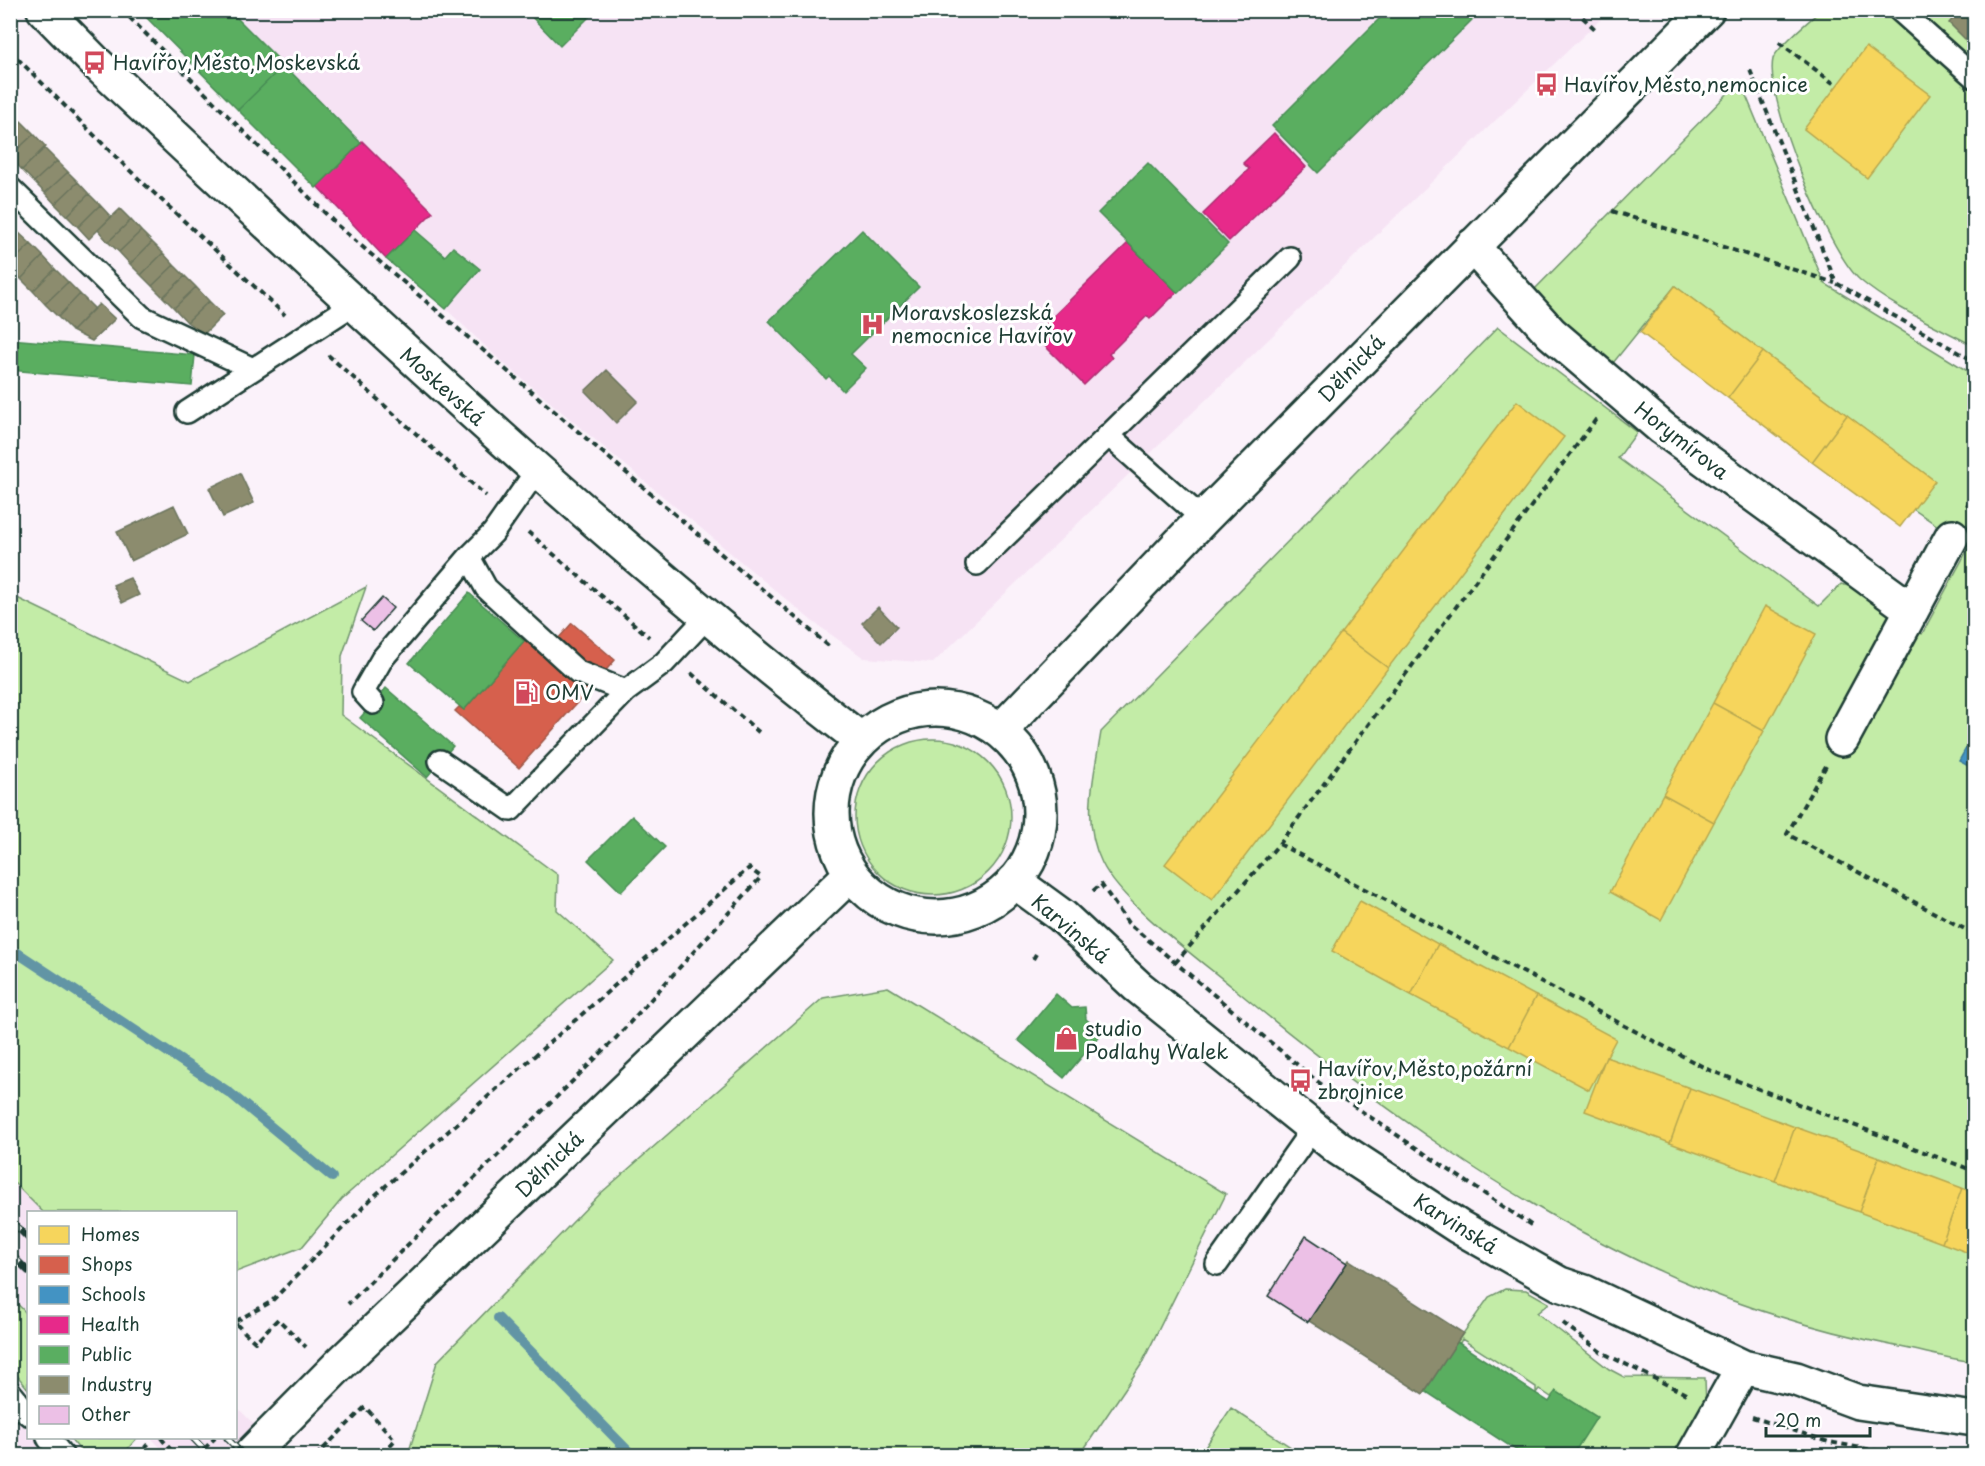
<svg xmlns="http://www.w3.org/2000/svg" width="1985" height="1466" viewBox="0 0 1985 1466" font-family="'Playpen Sans',sans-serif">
	<rect width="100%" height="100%" fill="#fbf2fa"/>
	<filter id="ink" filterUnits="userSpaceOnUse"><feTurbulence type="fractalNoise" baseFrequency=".0167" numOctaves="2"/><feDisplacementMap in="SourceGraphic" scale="12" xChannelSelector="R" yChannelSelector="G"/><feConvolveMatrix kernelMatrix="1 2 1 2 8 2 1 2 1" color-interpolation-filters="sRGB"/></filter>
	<g filter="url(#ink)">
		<path fill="#f6e3f4" d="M139 11H1609L933 663 864 658 812 621 502 362 446 309 386 259Z
			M10 1180 43 1212H28V1315L11 1297Z
			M10 1397 28 1418V1438H46L61 1455H11Z
			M236 1406 284 1455H168L151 1438H236Z"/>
		<path fill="#c3eca7" stroke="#71946e" stroke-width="1.5" d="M1820 11H1974V346C1937 326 1893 308 1860 280 1829 253 1764 99 1773 59 1776 48 1810 20 1820 11Z
			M1740 81 1824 283 1974 375V1362C1950 1359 1925 1352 1900 1347 1825 1332 1749 1310 1678 1279 1517 1209 1372 1102 1236 990 1200 960 1122 904 1102 863 1081 821 1094 777 1101 732L1498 327 1637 432 1618 458 1819 606 1841 584 1860 589 1922 634 1969 547 1913 509 1934 481 1675 286 1613 363 1531 293Z
			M366 587 342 656 341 715 558 875 557 910 613 960 342 1199 302 1247 236 1272V1212H43L11 1180V595L190 681Z
			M855 817a78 78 0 1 1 156 0a78 78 0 1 1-156 0Z
			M888 987 1226 1194 1141 1365 1082 1452 1085 1455H405L410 1448 437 1362 601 1193 823 998Z
			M1505 1289 1526 1290 1549 1303 1537 1313 1609 1369 1624 1377 1705 1378 1706 1408 1677 1455H1572L1556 1391 1551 1397 1539 1389 1536 1393V1387L1462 1339 1460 1343 1457 1342 1489 1297Z
			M11 1297 28 1315V1389L11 1368Z
			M1231 1408 1303 1455H1200Z
			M70 1438H69H137L125 1452 128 1456 84 1455Z"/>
		<path fill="#f6d55c" stroke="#b6a750" stroke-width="1.5" d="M1866 47 1930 95 1867 178 1804 129Z
			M1675 286 1763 352 1728 398 1640 332Z
			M1763 352 1847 415 1812 462 1728 398Z
			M1517 401 1564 437 1388 668 1341 633Z
			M1847 415 1935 481 1900 527 1812 462Z
			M1765 606 1816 634 1764 731 1713 703Z
			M1341 633 1388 668 1212 900 1165 864Z
			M1713 703 1764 731 1714 822 1663 794Z
			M1663 794 1714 822 1661 920 1610 892Z
			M1360 901 1438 944 1411 995 1332 951Z
			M1438 944 1536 996 1509 1047 1411 995Z
			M1536 996 1616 1039 1589 1090 1509 1047Z
			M1606 1057 1690 1088 1670 1143 1585 1111Z
			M1690 1088 1795 1127 1775 1181 1670 1143Z
			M1795 1127 1879 1157 1859 1212 1775 1181Z
			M1879 1157 1962 1188 1942 1243 1859 1212Z
			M1962 1188 1974 1193V1255L1942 1243Z"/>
		<path fill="#d6604d" stroke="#9f5646" stroke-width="1.5" d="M572 623 615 660 519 768 455 711 459 707 464 710 524 641 520 635 527 628 550 648Z"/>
		<path fill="#4393c3" stroke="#387998" stroke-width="1.5" d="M1974 734V769L1959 761Z"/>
		<path fill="#e7298a" stroke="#ab2f70" stroke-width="1.5" d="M1274 133 1306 167 1229 241 1203 214 1249 169 1243 163Z
			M362 141 433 212 386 259 317 186Z
			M1128 243 1177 292 1150 319 1147 316 1109 354 1112 358 1084 385 1034 335Z"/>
		<path fill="#5aae61" stroke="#488c54" stroke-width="1.5" d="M139 10H189L194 15 199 10H229L284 65 238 110Z
			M525 10H596L560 46Z
			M1388 10H1482L1318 173 1272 126Z
			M284 65 361 143 316 188 238 110Z
			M1148 163 1228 244 1178 293 1098 213Z
			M415 230 445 256 453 247 480 269 446 309 386 259Z
			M862 230 919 287 851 354 866 368 843 391 829 376 826 379 769 321Z
			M10 339 195 355 192 386 10 370Z
			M469 593 524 641 464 710 409 663Z
			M386 688 453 746 427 777 360 718Z
			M632 816 665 847 621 892 588 860Z
			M1056 994 1072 1008 1085 1007 1086 1019 1102 1033 1064 1078 1018 1040Z
			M1457 1342 1549 1402 1556 1391 1597 1417 1572 1456H1525L1425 1391Z"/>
		<path fill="#8c8c6e" stroke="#6b745d" stroke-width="1.5" d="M1961 10H1974V48L1949 23Z
			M10 113 19 122 10 131Z
			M21 121 34 134 10 156V131Z
			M34 134 46 147 22 170 10 156Z
			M44 148 57 161 34 182 22 170Z
			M57 161 68 172 45 193 34 182Z
			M68 172 78 182 55 204 45 193Z
			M78 182 89 194 67 216 55 204Z
			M89 194 100 205 78 227 67 216Z
			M100 205 111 217 89 239 78 227Z
			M120 209 131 220 108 242 98 230Z
			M131 220 141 231 119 252 108 242Z
			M10 224 18 232 10 240Z
			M141 231 152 242 130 264 119 252Z
			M18 232 31 244 10 264V240Z
			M152 242 163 253 141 275 130 264Z
			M31 244 43 256 21 279 10 269V264Z
			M163 253 174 265 152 286 141 275Z
			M43 256 55 269 33 291 21 279Z
			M174 265 185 276 163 297 152 286Z
			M55 269 68 282 45 304 33 291Z
			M185 276 196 287 174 308 163 297Z
			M68 282 80 294 58 317 45 304Z
			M196 287 209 301 187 322 174 308Z
			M80 294 94 308 72 331 58 317Z
			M209 301 223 315 204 334 187 322Z
			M99 304 115 319 92 341 72 331Z
			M607 370 638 401 616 423 585 391Z
			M240 473 254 503 223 517 209 488Z
			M174 505 188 534 131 561 117 532Z
			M130 578 139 595 122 603 113 585Z
			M878 607 897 627 881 643 862 623Z
			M1349 1260 1463 1333 1423 1394 1309 1321Z"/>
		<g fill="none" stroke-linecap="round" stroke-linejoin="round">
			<path stroke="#6295a5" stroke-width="10" d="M10 948 230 1093 332 1177
				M498 1318 633 1456"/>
		</g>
		<path fill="#ecc0e6" stroke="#1f3d34" stroke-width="1.5" d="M382 598 393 608 373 631 361 621Z
			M1306 1236 1347 1263 1308 1322 1268 1296Z"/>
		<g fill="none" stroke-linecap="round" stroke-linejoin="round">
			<defs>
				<path id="service" d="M1899 10 1974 77
					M10 188 142 317 253 369
					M187 412 354 304
					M1108 435 1203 519
					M537 470 493 533 469 557 486 588 578 672 626 691 664 663 707 617
					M977 564 1290 258
					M373 703 363 692 382 659 469 557
					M440 761 511 810 626 691
					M1217 1264 1313 1128
					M10 1392 28 1414
					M48 1438 63 1456"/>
				<path id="minor" d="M44 10 95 62C344 295 590 530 860 739
					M1472 246 1551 333 1662 428 1912 610
					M1842 739 1952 536
					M1014 881 1062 916 1137 986 1338 1148 1459 1227 1560 1284 1584 1292 1743 1367 1796 1379 1858 1402 1974 1419
					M1693 1456 1743 1367"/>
				<path id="tertiary" d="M832 813a104 104 0 1 1 208 0a104 104 0 1 1-208 0Z
					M1000 731 1203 519 1707 10
					M249 1456 338 1366 851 874"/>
			</defs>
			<use href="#service" stroke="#1f3d34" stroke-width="26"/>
			<use href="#minor" stroke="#1f3d34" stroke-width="38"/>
			<use href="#tertiary" stroke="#1f3d34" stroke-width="38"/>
			<path stroke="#1f3d34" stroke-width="4" stroke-dasharray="6 4.5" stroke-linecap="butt" d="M122 10 338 226 831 648
				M1575 10 1595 29
				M1779 42 1837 86
				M10 51 125 166 285 315
				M1750 70 1836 283 1974 361
				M1612 211 1835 283
				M328 355 486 496
				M1967 506 1974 493
				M528 532 649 637
				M691 673 761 734
				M1826 766 1787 834 1974 934
				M1279 844 1709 1070 1974 1171
				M1093 891 1101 884 1128 923 1318 1082 1534 1227
				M1033 959 1036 954
				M1175 963 1279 844 1597 418
				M236 1321 271 1302 372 1198 749 868 761 877 616 1038 348 1304
				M1563 1323 1601 1352 1688 1395
				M236 1324 255 1342 278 1319 306 1347
				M1752 1417 1829 1442 1905 1456
				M161 1438 176 1456
				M138 1456 147 1445 157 1456
				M316 1456 365 1407 395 1440 380 1456"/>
			<use href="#service" stroke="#fff" stroke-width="21"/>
			<use href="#minor" stroke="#fff" stroke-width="33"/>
			<use href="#tertiary" stroke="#fff" stroke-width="33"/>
			<defs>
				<path id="rail" d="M10 1220 28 1238
					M10 1253 28 1271
					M193 1438 210 1456
					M227 1438 244 1456"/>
			</defs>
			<use href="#rail" stroke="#1f3d34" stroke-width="7"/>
			<use href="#rail" stroke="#fff" stroke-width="4.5" stroke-dasharray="14" stroke-linecap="butt"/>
			<path stroke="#1f3d34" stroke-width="4" stroke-dasharray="6 4.5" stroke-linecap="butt" d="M197 1456 215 1438"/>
		</g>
	</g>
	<defs>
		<symbol id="bus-bare" viewBox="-9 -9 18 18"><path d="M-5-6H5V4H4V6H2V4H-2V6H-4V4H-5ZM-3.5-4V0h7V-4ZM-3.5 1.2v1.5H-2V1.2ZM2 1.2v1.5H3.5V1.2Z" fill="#d1495b" stroke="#fff" stroke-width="2.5" paint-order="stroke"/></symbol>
		<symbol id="hospital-bare" viewBox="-9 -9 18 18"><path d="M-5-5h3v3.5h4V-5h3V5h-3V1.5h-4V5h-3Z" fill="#d1495b" stroke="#fff" stroke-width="2.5" paint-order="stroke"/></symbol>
		<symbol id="fuel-bare" viewBox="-9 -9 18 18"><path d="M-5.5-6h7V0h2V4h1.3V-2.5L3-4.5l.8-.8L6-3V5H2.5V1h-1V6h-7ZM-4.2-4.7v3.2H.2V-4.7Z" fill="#d1495b" stroke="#fff" stroke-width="2.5" paint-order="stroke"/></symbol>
		<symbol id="shop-bare" viewBox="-9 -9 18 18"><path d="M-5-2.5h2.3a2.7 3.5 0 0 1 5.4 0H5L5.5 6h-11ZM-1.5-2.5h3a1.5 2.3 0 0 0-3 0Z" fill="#d1495b" stroke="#fff" stroke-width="2.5" paint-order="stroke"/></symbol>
	</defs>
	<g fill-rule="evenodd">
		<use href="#bus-bare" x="78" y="46" width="33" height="33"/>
		<use href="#bus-bare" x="1530" y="68" width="33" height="33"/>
		<use href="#hospital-bare" x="856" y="308" width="33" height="33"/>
		<use href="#fuel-bare" x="510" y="676" width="33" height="33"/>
		<use href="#shop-bare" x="1050" y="1022" width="33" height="33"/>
		<use href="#bus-bare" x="1284" y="1064" width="33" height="33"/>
	</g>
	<g text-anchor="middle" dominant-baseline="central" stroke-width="6" stroke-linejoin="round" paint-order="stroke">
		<g font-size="20" fill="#1f3d34" stroke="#fff" text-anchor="start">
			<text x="113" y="62">Havířov,Město,Moskevská</text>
			<text x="1564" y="84">Havířov,Město,nemocnice</text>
			<text x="891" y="312">Moravskoslezská<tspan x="891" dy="23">nemocnice Havířov</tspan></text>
			<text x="545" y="692">OMV</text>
			<text x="1085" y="1028">studio<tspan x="1085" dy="23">Podlahy Walek</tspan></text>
			<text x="1318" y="1068">Havířov,Město,požární<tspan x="1318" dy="23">zbrojnice</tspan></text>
		</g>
		<g font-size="20" fill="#1f3d34" stroke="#fff">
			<text transform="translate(1351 368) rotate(-46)">Dělnická</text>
			<text transform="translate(443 386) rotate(42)">Moskevská</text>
			<text transform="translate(1682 440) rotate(38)">Horymírova</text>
			<text transform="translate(1071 928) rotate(40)">Karvinská</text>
			<text transform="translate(549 1164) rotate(-44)">Dělnická</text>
			<text transform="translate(1456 1223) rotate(32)">Karvinská</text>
		</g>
	</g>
	<rect width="1985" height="1466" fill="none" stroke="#fff" stroke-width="36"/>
	<rect x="18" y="18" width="1949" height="1430" fill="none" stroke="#1f3d34" stroke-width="2" filter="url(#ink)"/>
	<rect x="27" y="1211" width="210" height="228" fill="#ffffff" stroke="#a5b1ae" stroke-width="1.5"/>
	<rect x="39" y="1226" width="30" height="18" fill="#f6d55c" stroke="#a5b1ae" stroke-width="1.5"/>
	<text x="81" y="1241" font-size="18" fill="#1f3d34">Homes</text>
	<rect x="39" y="1256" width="30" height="18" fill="#d6604d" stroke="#a5b1ae" stroke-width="1.5"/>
	<text x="81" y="1271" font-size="18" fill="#1f3d34">Shops</text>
	<rect x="39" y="1286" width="30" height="18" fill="#4393c3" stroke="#a5b1ae" stroke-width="1.5"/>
	<text x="81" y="1301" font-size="18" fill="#1f3d34">Schools</text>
	<rect x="39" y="1316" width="30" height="18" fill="#e7298a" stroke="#a5b1ae" stroke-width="1.5"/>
	<text x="81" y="1331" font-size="18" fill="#1f3d34">Health</text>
	<rect x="39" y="1346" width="30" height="18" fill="#5aae61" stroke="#a5b1ae" stroke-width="1.5"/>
	<text x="81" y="1361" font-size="18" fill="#1f3d34">Public</text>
	<rect x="39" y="1376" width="30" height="18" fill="#8c8c6e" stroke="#a5b1ae" stroke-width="1.5"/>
	<text x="81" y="1391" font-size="18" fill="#1f3d34">Industry</text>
	<rect x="39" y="1406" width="30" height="18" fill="#ecc0e6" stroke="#a5b1ae" stroke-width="1.5"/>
	<text x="81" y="1421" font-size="18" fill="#1f3d34">Other</text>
	<path d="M1766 1427v9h104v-9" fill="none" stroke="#1f3d34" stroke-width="3"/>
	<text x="1775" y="1427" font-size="18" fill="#1f3d34" stroke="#ffffff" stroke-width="4.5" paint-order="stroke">20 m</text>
</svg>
